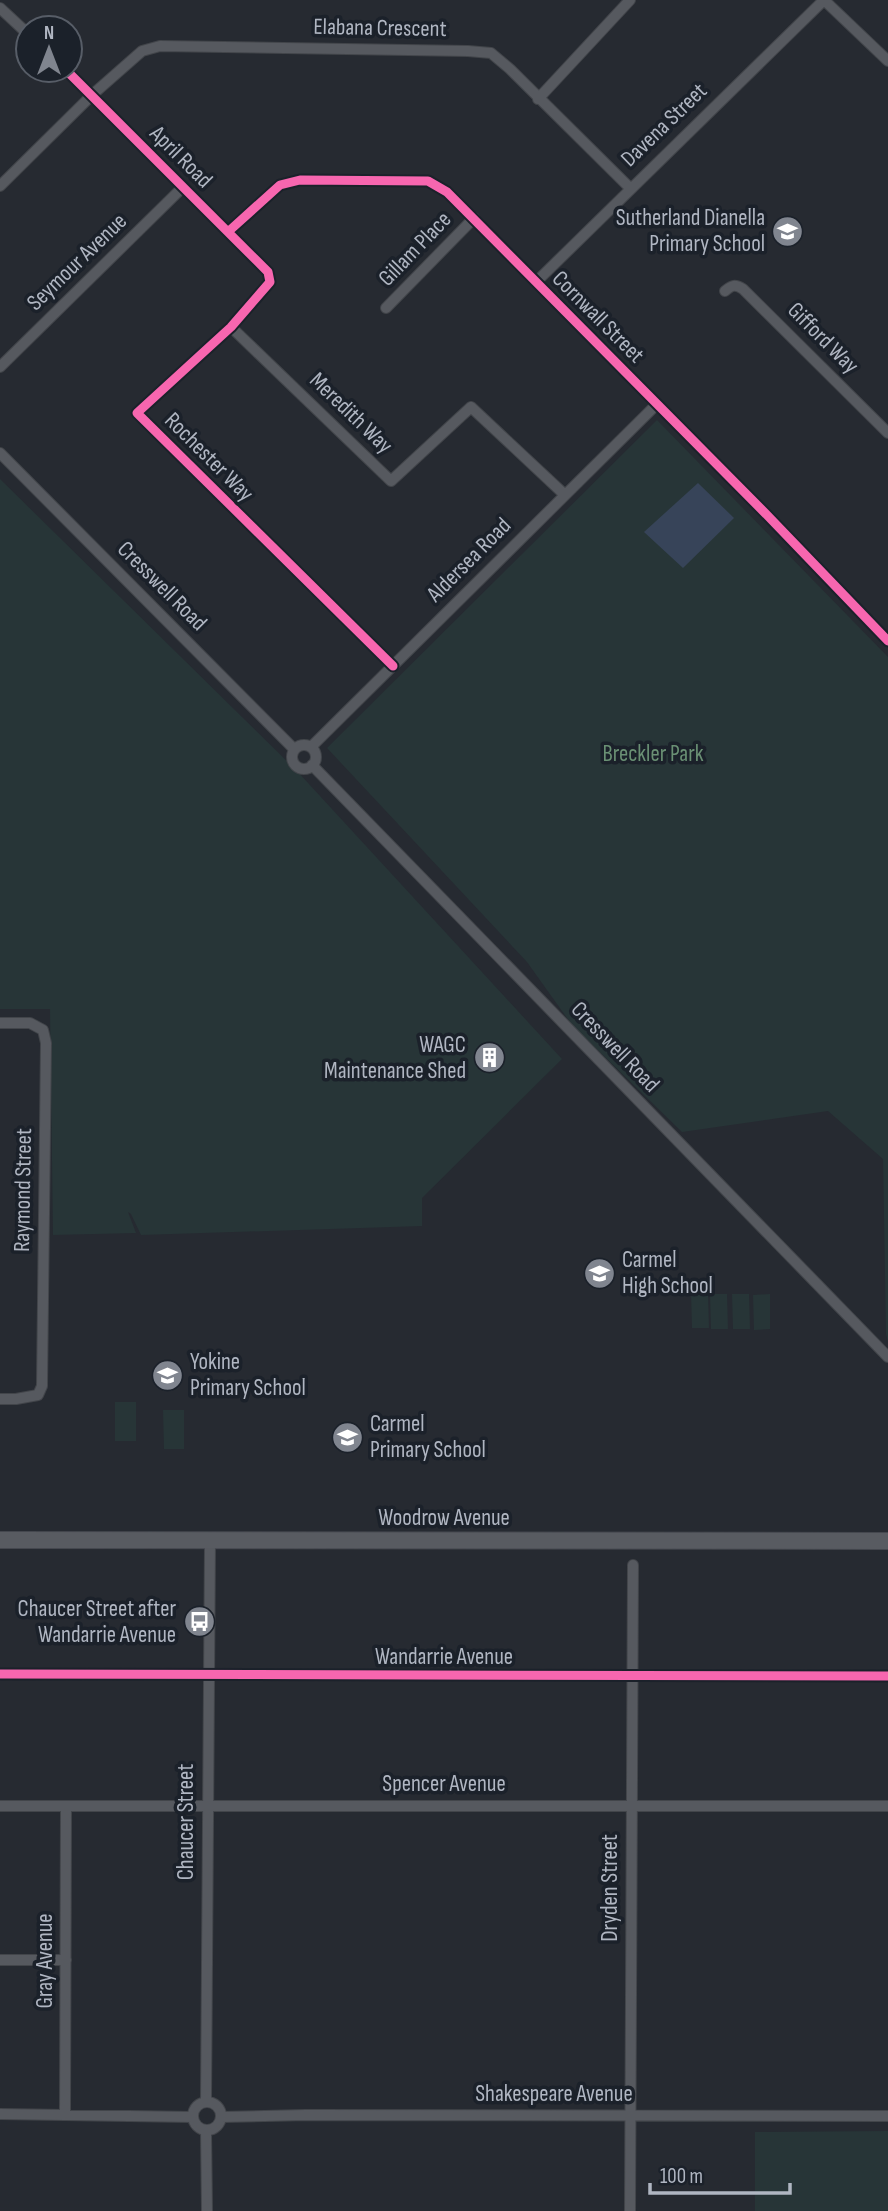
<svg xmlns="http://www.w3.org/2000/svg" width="888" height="2211" viewBox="0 0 888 2211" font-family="'Sofia Sans Condensed',sans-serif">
	<rect width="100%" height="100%" fill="#262a31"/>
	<path fill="#273537" d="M657 420 888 657V1342L886 1334 883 1159 828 1111 682 1132 572 1025 527 962 327 748Z
		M0 479 297 771 562 1059 422 1198V1226L141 1235 131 1214 128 1212 136 1233 53 1235 50 1009H0Z
		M691 1293H708L709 1328H692Z
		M710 1294H727L728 1329H711Z
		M732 1294H749L750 1329H733Z
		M770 1294V1329L754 1330 753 1295Z
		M115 1402H136V1441H115Z
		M163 1410H184V1449H164Z
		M888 2131V2211H755V2132Z"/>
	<path fill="#374459" d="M698 483 734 518 683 568 644 532Z"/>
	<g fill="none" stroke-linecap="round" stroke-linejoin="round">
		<defs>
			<path id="minor" d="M824 0 888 61
				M0 8 28 34
				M66 70 268 272 270 282 231 327 137 413 393 666
				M538 99 630 0
				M0 186 92 95 142 51 160 46 468 51 491 53 510 69 630 188
				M229 231 280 185 300 180 428 181 447 192 765 513 888 641
				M536 282 824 0
				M725 291C732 285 735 284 743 289L888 433
				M386 308 474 218
				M231 327 391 481 471 407 565 495
				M0 367 183 187
				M0 453 294 749
				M292 757a12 12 0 1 1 24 0a12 12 0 1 1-24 0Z
				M311 747 657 404
				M312 765 888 1357
				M0 1023H30L43 1030 46 1043 42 1386 38 1395 16 1399H0
				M0 1674 888 1676
				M0 1806H888
				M0 1960H66
				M206 2102 210 1542
				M193 2116a14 14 0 1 1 28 0a14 14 0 1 1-28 0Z
				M0 2114 193 2117
				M65 2115 66 1807
				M221 2117 306 2115 888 2116
				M206 2131 207 2211
				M630 2211 633 1565"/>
			<path id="primary" d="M0 1540 888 1541"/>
		</defs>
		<use href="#minor" stroke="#42454a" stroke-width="12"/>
		<use href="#primary" stroke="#44474e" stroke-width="18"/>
		<use href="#minor" stroke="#56595f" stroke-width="10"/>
		<use href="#primary" stroke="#585b61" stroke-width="16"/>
		<defs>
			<path id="cycleway" d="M66 70 268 272 270 282 231 327 137 413 393 666
				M229 231 280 185 300 180 428 181 447 192 765 513 888 641
				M0 1674 888 1676"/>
		</defs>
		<use href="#cycleway" stroke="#1b212a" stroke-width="13"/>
		<use href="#cycleway" stroke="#f766af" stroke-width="9"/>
	</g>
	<defs>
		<symbol id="school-disc" viewBox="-11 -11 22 22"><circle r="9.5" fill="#80858f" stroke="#1b212a"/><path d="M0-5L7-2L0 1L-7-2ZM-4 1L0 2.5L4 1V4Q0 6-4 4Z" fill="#fff"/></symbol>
		<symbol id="building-disc" viewBox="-11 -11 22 22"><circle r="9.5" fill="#80858f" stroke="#1b212a"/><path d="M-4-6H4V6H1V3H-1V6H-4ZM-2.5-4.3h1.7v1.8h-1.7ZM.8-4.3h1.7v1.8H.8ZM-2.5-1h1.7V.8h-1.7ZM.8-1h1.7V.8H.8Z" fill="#fff"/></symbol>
		<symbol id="bus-disc" viewBox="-11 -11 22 22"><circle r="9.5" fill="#80858f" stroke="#1b212a"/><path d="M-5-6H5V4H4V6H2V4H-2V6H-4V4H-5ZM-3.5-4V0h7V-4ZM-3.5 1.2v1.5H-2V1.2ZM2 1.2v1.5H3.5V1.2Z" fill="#fff"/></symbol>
	</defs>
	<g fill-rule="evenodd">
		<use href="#school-disc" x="770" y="214" width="35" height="35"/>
		<use href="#building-disc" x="472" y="1040" width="35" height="35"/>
		<use href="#school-disc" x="582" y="1256" width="35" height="35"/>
		<use href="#school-disc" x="150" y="1358" width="35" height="35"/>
		<use href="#school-disc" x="330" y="1420" width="35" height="35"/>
		<use href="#bus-disc" x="182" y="1604" width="35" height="35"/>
	</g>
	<g text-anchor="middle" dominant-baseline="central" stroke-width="7" stroke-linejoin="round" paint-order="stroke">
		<g font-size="23" fill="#b0b6c2" stroke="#1b212a">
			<text transform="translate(380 28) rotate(1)">Elabana Crescent</text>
			<text transform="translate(664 125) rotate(-44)">Davena Street</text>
			<text transform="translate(181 157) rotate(45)">April Road</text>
			<text transform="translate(415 249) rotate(-46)">Gillam Place</text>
			<text transform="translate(77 262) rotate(-44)">Seymour Avenue</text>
			<text transform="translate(598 317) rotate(45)">Cornwall Street</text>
			<text transform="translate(823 338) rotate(45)">Gifford Way</text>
			<text transform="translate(351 413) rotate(44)">Meredith Way</text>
			<text transform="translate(209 457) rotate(45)">Rochester Way</text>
			<text transform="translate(469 560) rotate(-45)">Aldersea Road</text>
			<text transform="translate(162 586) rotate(45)">Cresswell Road</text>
			<text transform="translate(615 1047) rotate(46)">Cresswell Road</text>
			<text transform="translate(23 1190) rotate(-89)">Raymond Street</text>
			<text x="444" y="1518">Woodrow Avenue</text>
			<text x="444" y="1657">Wandarrie Avenue</text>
			<text x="444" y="1784">Spencer Avenue</text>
			<text transform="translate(186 1822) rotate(-90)">Chaucer Street</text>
			<text transform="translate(610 1888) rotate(-90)">Dryden Street</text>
			<text transform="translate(45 1961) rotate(-90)">Gray Avenue</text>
			<text x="554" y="2094">Shakespeare Avenue</text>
		</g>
		<g font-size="23" fill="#b0b6c2" stroke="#1b212a" text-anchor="end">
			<text x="765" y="218">Sutherland Dianella<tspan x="765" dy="26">Primary School</tspan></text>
			<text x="466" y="1045">WAGC<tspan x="466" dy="26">Maintenance Shed</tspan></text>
			<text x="622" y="1260" text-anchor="start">Carmel<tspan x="622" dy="26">High School</tspan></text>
			<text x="190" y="1362" text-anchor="start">Yokine<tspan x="190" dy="26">Primary School</tspan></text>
			<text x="370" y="1424" text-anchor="start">Carmel<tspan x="370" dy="26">Primary School</tspan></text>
			<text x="176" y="1609">Chaucer Street after<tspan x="176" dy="26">Wandarrie Avenue</tspan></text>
		</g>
		<g font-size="23" fill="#6a9074" stroke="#1b212a">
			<text x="653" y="754">Breckler Park</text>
		</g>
	</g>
	<g transform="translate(49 49)"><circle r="33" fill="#1b212a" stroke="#575d67" stroke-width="2"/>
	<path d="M0-5L12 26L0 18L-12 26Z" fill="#80858f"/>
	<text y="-10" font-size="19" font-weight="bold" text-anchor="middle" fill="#b0b6c2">N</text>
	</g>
	<path d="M650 2183v10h140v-10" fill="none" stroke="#b0b6c2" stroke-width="3.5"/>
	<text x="660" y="2183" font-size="21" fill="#b0b6c2" stroke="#1b212a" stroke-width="5" paint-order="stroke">100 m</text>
</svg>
